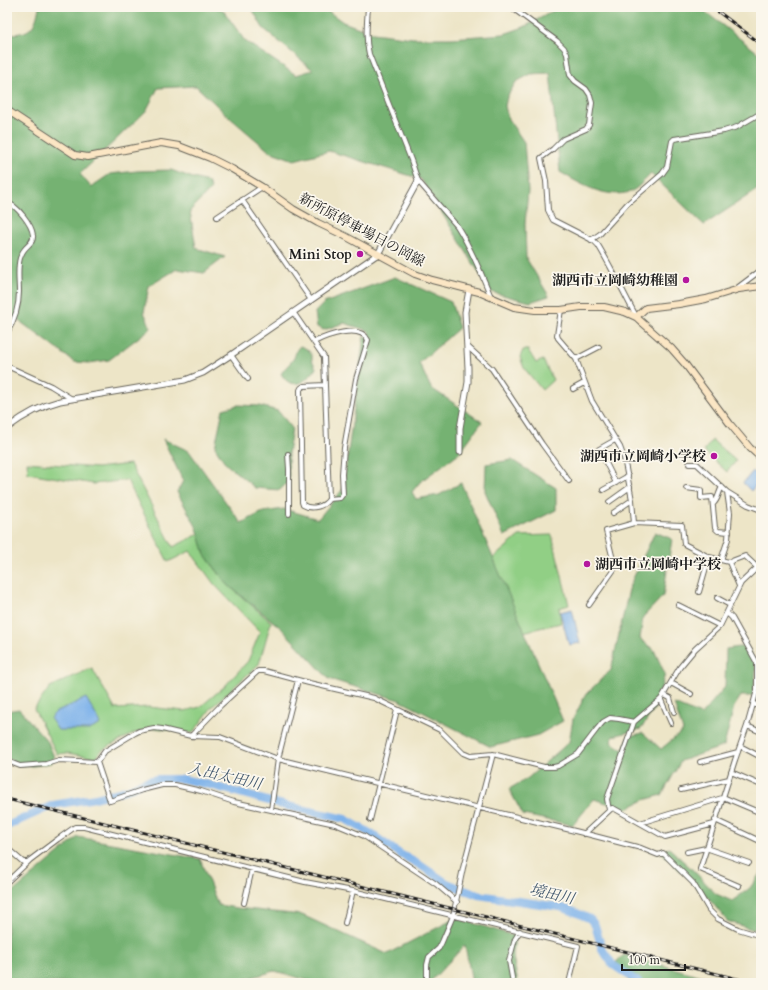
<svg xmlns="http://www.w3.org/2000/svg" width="768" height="990" viewBox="0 0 768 990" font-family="Cardo,'Noto Serif JP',serif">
	<rect width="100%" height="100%" fill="#fbf7ec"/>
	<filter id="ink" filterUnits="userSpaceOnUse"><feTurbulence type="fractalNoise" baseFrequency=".025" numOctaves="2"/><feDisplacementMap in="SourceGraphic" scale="8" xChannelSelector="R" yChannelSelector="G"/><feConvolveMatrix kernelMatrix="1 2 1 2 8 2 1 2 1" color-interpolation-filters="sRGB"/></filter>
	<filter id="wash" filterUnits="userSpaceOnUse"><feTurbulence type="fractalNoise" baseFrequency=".012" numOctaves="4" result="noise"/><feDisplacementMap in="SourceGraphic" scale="16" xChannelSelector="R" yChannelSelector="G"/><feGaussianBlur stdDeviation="0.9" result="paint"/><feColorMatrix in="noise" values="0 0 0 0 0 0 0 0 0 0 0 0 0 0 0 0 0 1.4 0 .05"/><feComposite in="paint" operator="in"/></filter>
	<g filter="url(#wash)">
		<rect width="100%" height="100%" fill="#ede5c7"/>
		<path fill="#91cf85" stroke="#567650" d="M523 350H528L536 363 543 360 553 380 542 390 524 368 520 357Z
			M712 440 736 461 727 472 704 451Z
			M27 462 97 468 130 464 173 547 199 534 208 559 228 585 271 622 259 664 212 707 193 733 154 728 135 733 100 751 97 758 67 753 57 754 34 709 50 687 92 668 115 709 149 707 184 711 200 707 225 686 248 661 260 632 214 584 190 551 168 562 127 480 94 484 28 473Z
			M552 535 569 605 559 608 561 623 510 635 491 560 519 536Z"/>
		<path fill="#74b272" stroke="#486747" d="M39 7H216L223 10 245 41 296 75 313 70 263 28 251 7H322L343 22 373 33 413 38H452L504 34 524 27 560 7H699L761 55V187L704 225 651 174C646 179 636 190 630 192 605 199 580 184 560 172L550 73 531 74 516 82 507 97 505 106 508 119 524 142 528 191 525 224 526 258 549 296 530 302 491 292 421 179 329 151 294 160 269 151 228 116 196 86 158 88 146 111 80 174 91 187 110 174 137 171 171 170 193 178 208 182 211 189 190 211 196 248 225 257 204 273 177 269 149 286 144 312 151 328 109 360 89 363 74 362 48 342 7 312V34C30 34 35 29 39 7Z
			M395 277 451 302 459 328 419 363 431 388 482 422 459 453 420 482 412 492 416 499 439 495 461 483 563 721 538 735 491 747 399 700 329 679 281 628 228 585 205 555 197 528 177 492 183 481 163 439 189 451 241 523 263 512 284 509 318 519 343 489 364 336 370 338 369 331 344 323 324 330 317 327 315 312 324 303Z
			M300 346 307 349 312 355V360L316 368C311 377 298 389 287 381 285 380 283 376 281 374 284 368 290 364 294 358 296 353 296 349 300 346Z
			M238 405 260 406 278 411 292 428 288 454 289 481 280 490 255 488 226 464 215 447 223 409Z
			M512 460 556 488V510L504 536 485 491 486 464Z
			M655 532 672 539 663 596 643 617 640 639 654 650 665 674 656 706 641 729 613 736 611 742 623 750 629 736 643 733 661 749 683 731 674 704 701 715 725 687 726 649 746 646 754 661 756 670 753 696H741L734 707 724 746 681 761 662 795 644 800 626 809 594 799 573 825 523 815 509 789 528 778 569 742 573 719 586 694 611 670 630 585Z
			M19 709 48 742 54 757 51 763C36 766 18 770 7 757V711Z
			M78 837 200 859 218 905 237 908 302 915 387 954 456 918 515 936 513 957 518 983H472L465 945 429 983H317L275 971 231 983H7V897Z
			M669 848 695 872 716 894 732 901 750 888 761 872 760 899 761 916 754 930 727 921 710 900 660 851Z
			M624 955 713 979 714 983H631L627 979 616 962Z"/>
		<path fill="#7bb1ea" stroke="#4c6683" d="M753 471 761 479 751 491 743 483Z
			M572 609 580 643 569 645 560 612Z
			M86 698 101 724 89 730H58L50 718 56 712Z"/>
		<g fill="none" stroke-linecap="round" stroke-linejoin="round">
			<path stroke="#7bb1ea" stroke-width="8" d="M7 826 53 805 95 798 129 789 143 782 157 779H183L210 785 279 804 345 819 370 833 400 854 420 865 447 883 462 889 478 895 560 907 575 912 590 919 595 925 602 949 613 965 640 983"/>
		</g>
	</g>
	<g filter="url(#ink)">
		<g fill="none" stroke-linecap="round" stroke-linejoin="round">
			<defs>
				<path id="minor" d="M368 7C367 23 365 38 369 54L411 160 418 181 457 226C471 248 481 272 491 297
					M511 7 557 41 564 48 567 54 570 75 575 81 586 89 590 95 592 103 589 125 586 129 563 139 553 149 541 158 546 181 548 210 553 220 594 241 598 245C612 268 623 292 636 316
					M242 200 311 300
					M7 203C17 205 32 225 33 235 34 243 27 245 24 250 22 252 21 256 20 258 17 269 19 281 19 292 19 306 14 321 7 333
					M217 217 262 187
					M591 240 600 234 627 204 662 174 667 167 672 141 674 139 724 131 737 127 761 113
					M737 288 761 270
					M561 310 557 335 558 338 576 359 592 401 620 447 624 458 632 500 613 513
					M293 312 324 357 329 499 340 498 343 494 342 474 344 448 356 379 368 340C360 323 326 336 314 342
					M468 347 492 369 542 444 569 481
					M231 355 248 379
					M576 359 599 347
					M7 366 51 386 72 399
					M325 385 304 386 301 388 300 390 302 502 303 505C311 510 324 507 329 499
					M573 389 584 383
					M615 440 599 449 616 483
					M288 454 289 469V514
					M689 464H697L727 492 730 513 728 539 721 560
					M686 488 701 490V498L712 497 715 528 718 531 729 532
					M603 490 628 476
					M727 492 748 505 761 510
					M609 502 630 487
					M713 504C719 499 718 493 722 487
					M634 523 682 525 684 544 709 557 729 562 739 586
					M729 562 745 556 761 571
					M699 592 709 557
					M717 598 730 605
					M589 605 615 568 606 531 634 523 632 500
					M678 605 720 626
					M727 613 732 618 757 663V690L747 726 735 760 700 869 739 886
					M671 683 691 694
					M664 695 670 698 674 712
					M661 700 671 723
					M753 704 761 707
					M747 726 761 732
					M191 736 221 705 258 671H264L309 683 374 698 440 730 463 753 470 756 493 754 544 767H554L558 766 578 754 597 729 603 722 610 718 619 719 634 722 661 699 680 667 695 649 720 626 741 583 761 564
					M740 746 761 757
					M7 761 20 766 46 764 59 760 97 762 105 751 135 733 139 731 154 728 162 729 191 736 220 737 278 759 579 832 641 848 658 855 663 853 693 883 709 910 718 919 738 929 761 936
					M97 762 110 801 142 790 162 785H175L201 791 234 802 335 824 364 836 436 884 457 902
					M700 762 738 752
					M731 772 761 785
					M681 790 729 779
					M723 797 761 813
					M271 810 278 759 298 680
					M609 810 607 799 634 722
					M370 820 397 710
					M715 820 760 841
					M640 823 722 798
					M584 834 612 808 615 809 665 837 714 824
					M7 848 23 862H28
					M687 852 706 848 749 863
					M7 882 30 860 58 839 75 827H84L305 882 353 891 578 946 569 983
					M244 903 252 869
					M345 923 353 891
					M423 983 427 980V965L429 957 439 948 442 942 453 916 463 868 493 754
					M513 983 509 961 515 939 520 931"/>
				<path id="tertiary" d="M7 428C23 416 40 406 60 401L185 380 203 373 231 355 378 254 418 181
					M460 452V428L468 382V368L465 312 469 290"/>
				<path id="secondary" d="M7 110 75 155 88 157 161 143 179 146 210 158 232 169 262 187 293 209 318 223 345 236 415 274 432 280 479 292 514 307 535 310H561L581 307H604L625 312 636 317 671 348 685 364 730 424 750 448 761 458
					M636 317 646 308 679 304 706 299 739 289 761 286"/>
			</defs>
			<use href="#minor" stroke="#656258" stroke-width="6"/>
			<use href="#tertiary" stroke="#656258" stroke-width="7"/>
			<use href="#secondary" stroke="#656258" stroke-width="8"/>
			<use href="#minor" stroke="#fff" stroke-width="4"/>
			<use href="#tertiary" stroke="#fff" stroke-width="5"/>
			<use href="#secondary" stroke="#fbe6c4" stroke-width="6"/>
			<defs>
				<path id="rail" d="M712 7 761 44
					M7 799 754 983"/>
			</defs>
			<use href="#rail" stroke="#1c1c1c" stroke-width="3"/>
			<use href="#rail" stroke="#fbf7ec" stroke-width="1.5" stroke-dasharray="4.5" stroke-linecap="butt"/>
		</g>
	</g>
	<g fill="#b5179e" stroke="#fbf7ec" stroke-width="1.5">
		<circle cx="360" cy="254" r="4"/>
		<circle cx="686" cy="280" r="4"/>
		<circle cx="714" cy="456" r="4"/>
		<circle cx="587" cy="564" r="4"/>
	</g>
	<g text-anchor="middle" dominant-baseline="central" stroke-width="3.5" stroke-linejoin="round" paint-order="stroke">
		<g font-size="14" fill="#1c1c1c" stroke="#fbf7ec">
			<text transform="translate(362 230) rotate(28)">新所原停車場日の岡線</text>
		</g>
		<g font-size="14" font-weight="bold" fill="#1c1c1c" stroke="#fbf7ec" text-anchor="end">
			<text x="352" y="254">Mini Stop</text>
			<text x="678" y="280">湖西市立岡崎幼稚園</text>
			<text x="706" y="456">湖西市立岡崎小学校</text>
			<text x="595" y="564" text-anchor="start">湖西市立岡崎中学校</text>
		</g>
		<g font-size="15" font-style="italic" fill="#42586e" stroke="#fbf7ec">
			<text transform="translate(225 776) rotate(13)">入出太田川</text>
			<text transform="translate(552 894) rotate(13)">境田川</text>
		</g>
	</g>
	<rect width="768" height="990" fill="none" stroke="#fbf7ec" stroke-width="24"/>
	<path d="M622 964v6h63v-6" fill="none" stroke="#1c1c1c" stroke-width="2"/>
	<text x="628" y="964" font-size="12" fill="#1c1c1c" stroke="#fbf7ec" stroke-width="3" paint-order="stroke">100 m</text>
</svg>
